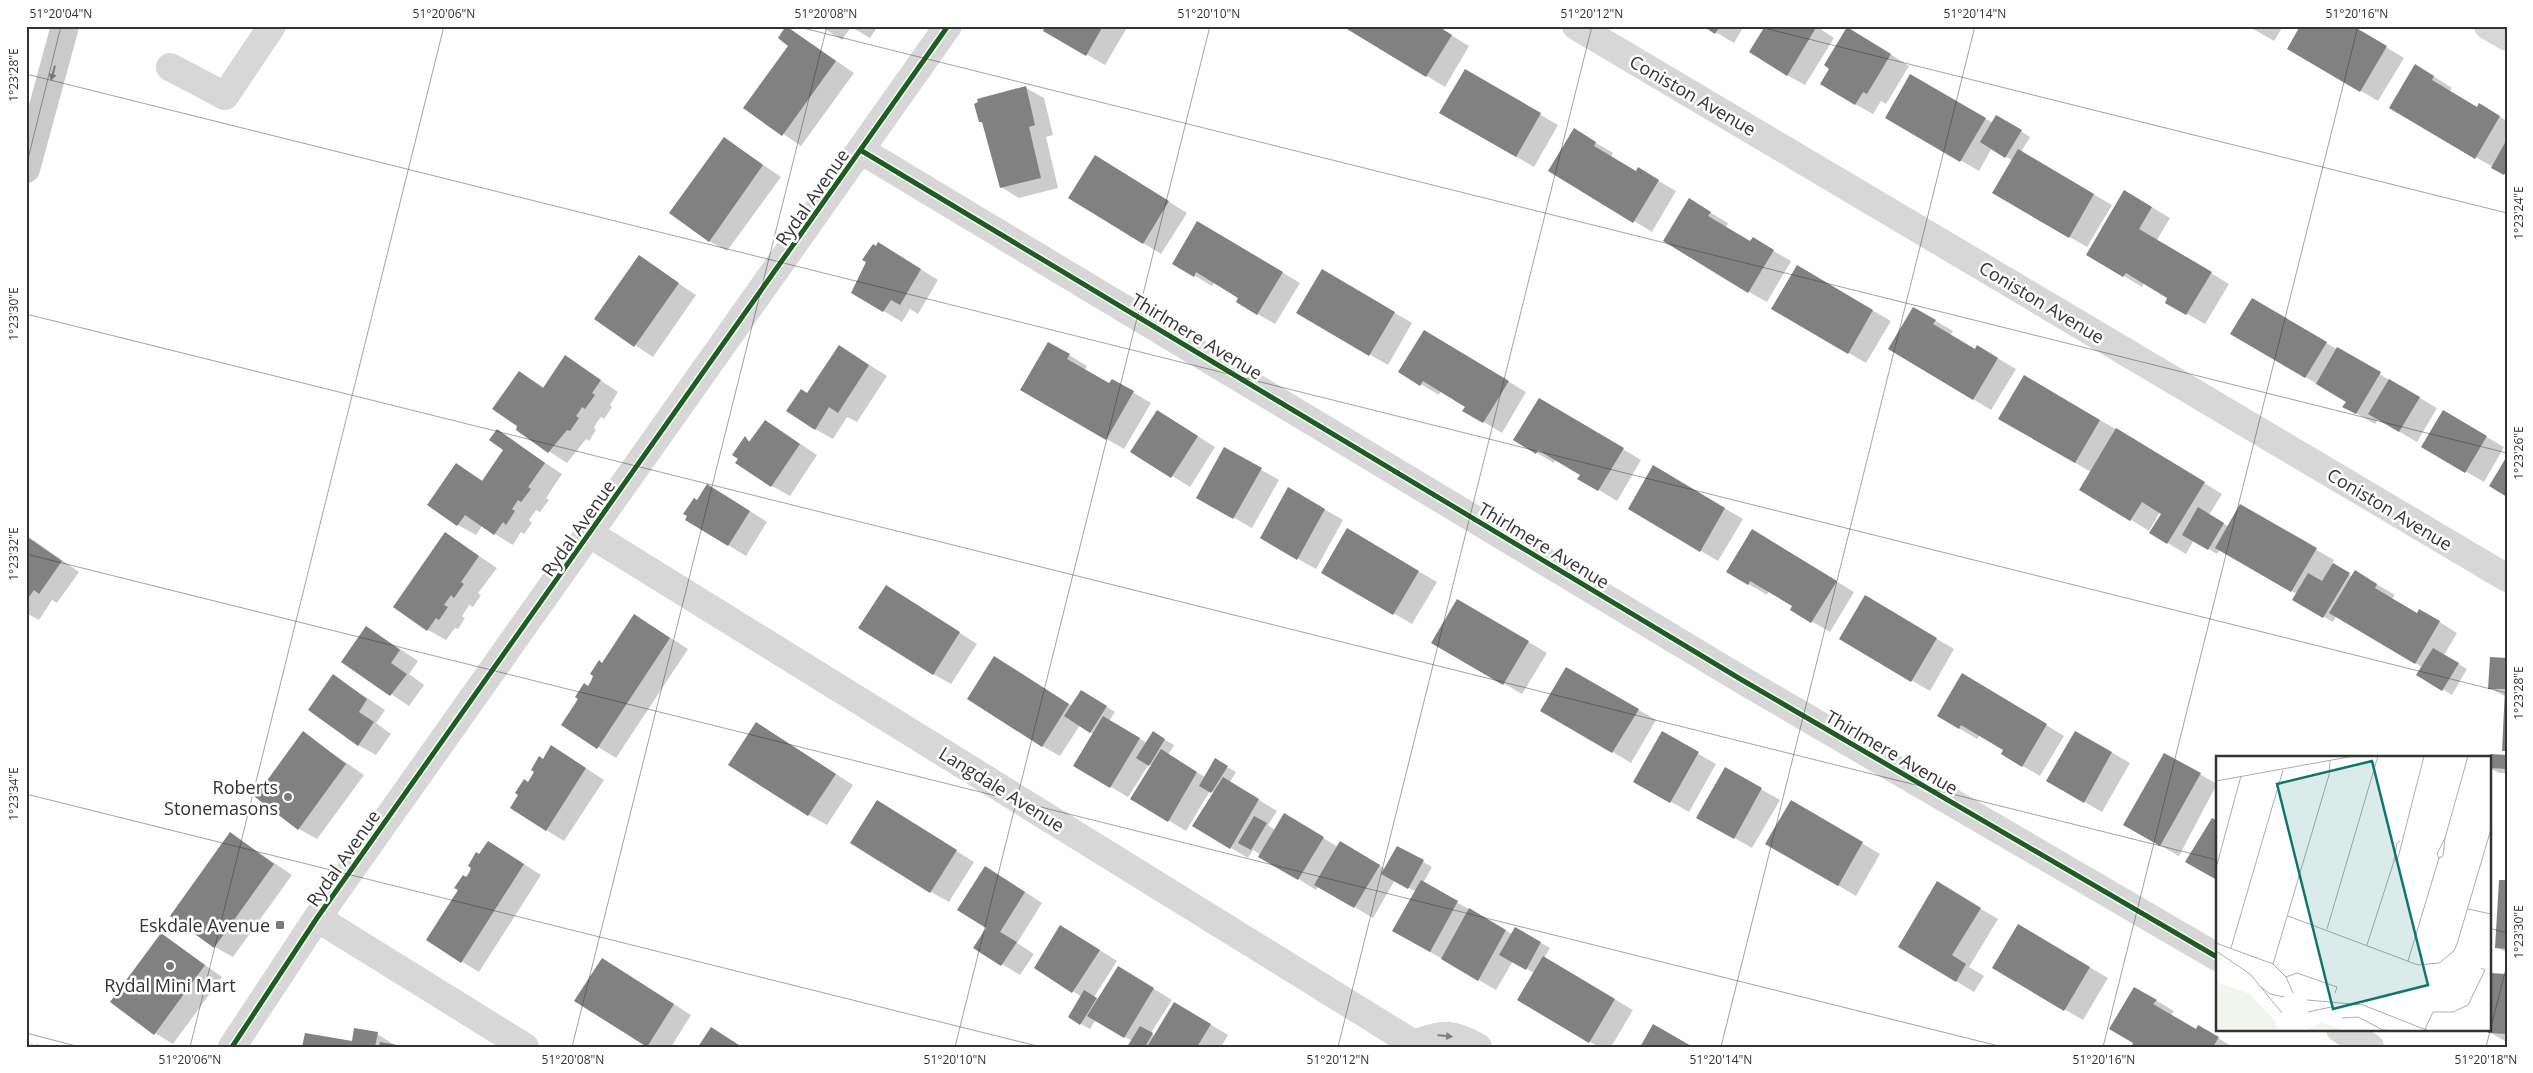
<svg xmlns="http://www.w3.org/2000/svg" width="2533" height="1073" viewBox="0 0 2533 1073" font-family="'Open Sans',sans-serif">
	<rect width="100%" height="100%" fill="#fff"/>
	<path fill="#0003" d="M820 26H878L870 38 851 27 842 40Z
		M1047 26H1128L1105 65 1045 30Z
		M1344 26H1436L1469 46 1445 87Z
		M1705 26H1744L1734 43Z
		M1816 26 1834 38 1805 85 1787 75Z
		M2248 26H2283L2274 41Z
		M2351 26 2404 58 2378 101 2289 48Z
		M787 27 854 73 801 146 745 108 790 45Z
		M1866 39 1909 66 1886 104 1881 101 1873 114 1855 104Z
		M1465 71 1558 125 1534 167 1441 113Z
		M1910 75 1993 123 1997 116 2030 137 2021 152 2112 205 2087 247 1994 193 2013 161 1992 148 1979 171 1886 117Z
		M2433 76 2452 88 2449 92 2478 109 2480 105 2507 121V175L2390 108Z
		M1026 88 1044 98 1053 135 1046 137 1058 188 1019 198 1001 187 984 124 980 122Z
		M1574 130 1613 153 1611 158 1636 173 1638 169 1676 191 1652 232 1634 221Z
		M724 138 781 177 727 251 709 241Z
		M1113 167 1187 213 1161 254 1143 243Z
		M2125 191 2170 218 2157 240 2229 284 2205 324 2167 302 2169 298 2144 283 2142 287 2088 254Z
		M1689 200 1728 223 1726 228 1751 243 1753 239 1791 261 1767 302 1749 292Z
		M1216 233 1300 283 1275 324 1237 302 1240 298 1215 282 1212 286 1173 263Z
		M896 254 938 280 918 314 910 309 902 322 852 292Z
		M639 257 696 295 653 357 596 319Z
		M1797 267 1891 321 1866 363 1773 309Z
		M1323 271 1412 323 1388 365 1298 313Z
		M2253 300 2437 408 2417 442 2378 419 2375 424 2344 406 2347 401 2305 377Z
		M1914 308 1953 331 1950 336 1976 351 1978 347 2016 369 1991 410 1973 399Z
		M1442 342 1526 392 1502 433 1464 410 1466 406 1441 391 1439 395 1400 372Z
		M1049 343 1087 366 1085 370 1110 385 1112 380 1151 403 1124 449 1022 390Z
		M839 346 887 376 857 422 847 417 833 439 815 429Z
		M566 357 618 392 610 405 612 407 604 419 601 417 597 422 594 428 596 430 589 441 586 439 567 463 517 430 520 373 545 388Z
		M2024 377 2135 440 2222 494 2209 515 2229 527 2241 506 2334 560 2332 564 2353 577 2356 572 2395 595 2392 599 2417 615 2438 621 2457 633 2444 655 2467 669 2452 695 2418 674 2422 667 2336 616 2333 622 2294 600 2297 594 2220 550 2217 554 2194 540 2186 554 2151 533 2163 513 2160 512 2149 531 2081 489 2091 472 2000 419Z
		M1558 410 1641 460 1617 501 1579 478 1582 474 1556 459 1554 463 1515 440Z
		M2443 412 2504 447 2484 482 2423 447Z
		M766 421 817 455 790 496 772 486 745 438 751 442Z
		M1175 422 1215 447 1190 487 1132 451Z
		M497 431 562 474 546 498 549 500 540 512 536 510 529 520 532 523 524 534 521 532 513 545 482 526 476 535 458 525 457 465 483 481 505 450Z
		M1225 449 1279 480 1252 528 1198 497Z
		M1654 467 1743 519 1718 561 1629 509Z
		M1289 489 1343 520 1316 569 1261 538Z
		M726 496 767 522 746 556 728 545 698 502Z
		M1347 530 1437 582 1412 624 1323 572Z
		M446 534 497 568 478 593 481 595 473 607 469 605 462 616 465 618 458 629 455 628 446 640 428 630Z
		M26 535 79 572 57 603 52 600 39 620 26 613Z
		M1770 541 1854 592 1830 632 1792 610 1794 606 1769 591 1767 595 1728 572Z
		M904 597 977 644 951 684 933 674Z
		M1865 597 1954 649 1930 691 1840 639Z
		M1458 600 1547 653 1522 694 1433 642Z
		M652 626 688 649 616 758 563 725 603 664Z
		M367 627 418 661 409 674 424 685 409 706 342 661Z
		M2507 659V752L2503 750 2506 697 2490 688Z
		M1013 668 1072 706 1090 696 1115 712 1109 721 1147 743 1153 733 1174 745 1168 755 1205 777 1215 760 1236 772 1230 782 1277 811 1268 825 1275 830 1302 825 1338 847 1359 853 1385 869 1398 847 1432 867 1423 883 1512 934 1515 928 1550 948 1544 958 1633 1010 1611 1047H1599L1519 1000 1534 973 1513 961 1496 990 1394 931 1416 892 1395 880 1373 918 1319 886 1316 890 1253 850 1248 858 1194 826 1214 793 1210 791 1186 831 1168 820 1152 766 1149 764 1128 797 1074 765 1093 734 1080 725 1060 756 1042 746Z
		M1566 668 1656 720 1631 763 1542 710Z
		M334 676 385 710 376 723 391 734 376 755 358 745Z
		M1981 685 2064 736 2040 776 2002 754 2005 750 1980 735 1977 739 1938 716Z
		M2076 732 2130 763 2102 812 2048 781Z
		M303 733 364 775 317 839 299 829Z
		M1662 733 1716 764 1689 812 1635 781Z
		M774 734 853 785 827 825 809 815Z
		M2164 754 2217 784 2179 856 2125 825Z
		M2507 756V773H2499L2490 768Z
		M569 757 604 780 564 841 546 830 528 783 543 760Z
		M1725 769 1780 800 1752 848 1698 817Z
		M1791 801 1880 854 1856 896 1767 843Z
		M895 812 974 862 949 902 931 892Z
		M230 833 292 875 233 957 215 947Z
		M489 842 541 875 479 972 461 961 460 890Z
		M1004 878 1042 903 1017 943 1034 954 1020 975 975 948 988 928Z
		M2507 882V953L2497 947Z
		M1937 883 1998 919 1969 967 1984 976 1974 992 1956 981Z
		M2019 926 2108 978 2083 1020 1994 968Z
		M161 934 222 977 173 1044 155 1033Z
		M1079 937 1117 961 1094 997 1099 1000 1136 978 1172 1000 1151 1033 1155 1036 1174 1003 1228 1035 1221 1047H1129L1132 1041 1096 1019 1090 1029 1069 1017 1082 997 1036 968Z
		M620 970 691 1015 671 1047H650L576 1000Z
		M2507 975V1047H2505V1041L2489 1032Z
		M2135 988 2174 1011 2171 1015 2197 1031 2199 1027 2233 1047H2133L2135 1043Z
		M377 1034 398 1047H304L353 1043Z"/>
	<path fill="#818181" d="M786 26 836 61 782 136 743 108 788 46 778 38Z
		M1045 26H1103L1086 56 1043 31Z
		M1342 26H1438L1452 35 1426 77Z
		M1703 26H1720L1715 34Z
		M1765 26H1817L1787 76 1749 52Z
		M2300 26H2353L2387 46 2360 92 2287 49Z
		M1847 27 1891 54 1867 94 1863 92 1855 105 1820 84 1829 69 1824 65Z
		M2415 64 2434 76 2432 80 2477 107 2479 103 2500 116 2475 159 2389 108Z
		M1465 69 1541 113 1516 157 1439 113Z
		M1910 74 1986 118 1960 162 1885 118Z
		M1026 86 1035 125 1029 127 1041 178 1000 188 982 122H979L974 104 978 102 977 99Z
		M1996 115 2022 130 2005 158 1980 142Z
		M1574 128 1596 142 1594 146 1636 171 1638 167 1659 180 1633 223 1548 171Z
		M724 137 763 165 709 242 669 213Z
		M2507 139V169L2504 175 2491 168Z
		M2018 149 2094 194 2069 238 1992 193Z
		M1095 155 1169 201 1143 244 1068 198Z
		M2124 190 2152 207 2139 229 2212 272 2186 315 2165 303 2167 298 2126 273 2123 277 2086 255Z
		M1689 198 1711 212 1708 216 1750 241 1753 237 1774 250 1748 293 1663 241Z
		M1197 221 1283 272 1257 315 1236 302 1238 298 1196 272 1194 277 1172 264Z
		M878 242 921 269 900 305 891 300 883 312 851 293 866 262 862 260 873 244 876 246Z
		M639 255 679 283 634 347 594 319Z
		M1797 265 1873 310 1848 354 1771 309Z
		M1322 269 1395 312 1369 356 1296 313Z
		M2252 298 2327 342 2305 378 2230 334Z
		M1913 307 1936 320 1933 324 1975 349 1977 345 1998 358 1973 400 1888 349Z
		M1424 330 1509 381 1483 423 1462 411 1465 407 1423 381 1420 386 1398 372Z
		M1048 342 1070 354 1067 359 1109 383 1112 379 1134 391 1106 440 1020 390Z
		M839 345 869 365 838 413 829 407 815 430 786 411 801 389 807 393Z
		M2337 347 2381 372 2356 414 2342 407 2346 402 2316 384Z
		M565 355 601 380 592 393 595 395 585 409 582 407 579 412 576 416 579 418 570 431 567 430 548 453 516 430 517 426 492 409 519 371 543 388Z
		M2024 375 2100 420 2075 463 1998 419Z
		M2389 379 2420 397 2399 432 2368 414Z
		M1539 398 1624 448 1598 491 1577 479 1580 475 1558 462 1538 450 1536 454 1513 440Z
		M1157 410 1198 436 1171 478 1130 452Z
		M2443 410 2487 436 2465 473 2421 447Z
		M765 420 800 444 771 487 735 463 738 459 732 455 745 436 749 442Z
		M2116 428 2205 482 2167 544 2149 533 2161 514 2142 502 2130 521 2079 490Z
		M497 429 545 463 528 487 531 489 521 502 518 500 512 509 515 511 506 525 503 522 494 535 465 515 457 526 427 505 456 463 482 481 503 450 489 440Z
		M1224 447 1262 468 1233 519 1196 498Z
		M2507 456V497L2489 486Z
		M1653 465 1725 508 1700 552 1628 509Z
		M707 484 750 511 728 546 685 520 687 516 683 514 694 498 697 500Z
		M1288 487 1325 509 1297 560 1260 538Z
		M2240 504 2317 548 2291 592 2215 548Z
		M2198 507 2224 523 2208 550 2182 535Z
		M1347 528 1419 571 1393 615 1321 573Z
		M1752 529 1837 581 1811 623 1790 610 1792 606 1750 581 1748 585 1726 572Z
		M445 532 479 556 461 582 464 584 454 598 451 595 444 605 448 607 439 620 436 618 427 631 393 607Z
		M26 536 62 561 39 594 34 590 26 601Z
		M2333 563 2350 573 2323 618 2292 600 2308 573 2322 581Z
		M2355 570 2377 584 2375 588 2395 600 2417 613 2419 609 2440 621 2415 664 2329 613Z
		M886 585 960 632 933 675 858 628Z
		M1865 595 1937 638 1911 682 1839 639Z
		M1457 599 1529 641 1503 685 1431 643Z
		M634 614 670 638 597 749 561 725 578 699 575 697 584 683 588 686 591 681 593 676 590 674 599 660 602 663Z
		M366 626 400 650 391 663 407 674 390 696 341 662Z
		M2433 648 2459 663 2442 691 2416 675Z
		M994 656 1069 704 1042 747 967 699Z
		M2490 657 2507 658V751H2502L2505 689H2488Z
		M1566 667 1639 709 1612 753 1540 711Z
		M1962 673 2047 724 2022 767 2001 754 2003 750 1961 725 1959 729 1937 716Z
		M333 674 367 699 359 712 374 722 358 746 308 710Z
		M1081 690 1107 706 1090 733 1064 716Z
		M1103 716 1140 738 1110 788 1073 766Z
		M756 722 836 774 808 816 728 765Z
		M303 731 346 764 298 830 255 797Z
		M1153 731 1165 739 1149 766 1136 758Z
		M1662 731 1699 752 1670 803 1633 782Z
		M2075 731 2112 752 2084 803 2046 781Z
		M551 745 586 768 546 831 510 808 518 795 515 793 524 779 528 782 534 772 531 770 539 756 543 759Z
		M1161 749 1197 772 1168 822 1130 799Z
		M2164 753 2201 773 2160 846 2123 825Z
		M2490 754 2507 755V769L2489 768Z
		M1215 758 1228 766 1211 793 1199 786Z
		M1725 767 1762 788 1734 839 1696 818Z
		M1223 777 1259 799 1230 849 1192 826Z
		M877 800 957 850 930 893 850 843Z
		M1791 800 1863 842 1838 886 1765 844Z
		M1284 813 1324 837 1298 880 1258 857Z
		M1254 816 1267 823 1251 850 1238 843Z
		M2212 818 2217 821V880L2185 862Z
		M230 832 274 864 214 948 170 916Z
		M488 841 524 864 461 963 426 940 458 890 454 888 463 875 466 877 469 873 471 868 468 866 476 852 479 854Z
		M1340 841 1380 865 1354 908 1314 885Z
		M1397 846 1424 860 1408 889 1381 874Z
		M985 866 1025 892 1000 932 1017 942 1001 966 973 948 986 928 957 910Z
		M1421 880 1458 901 1430 952 1392 931Z
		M2499 880H2507V949L2495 948Z
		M1937 881 1981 908 1952 955 1966 964 1956 982 1898 947Z
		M1469 908 1506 930 1478 981 1441 959Z
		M2018 924 2090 967 2064 1011 1992 968Z
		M1060 925 1100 950 1072 993 1034 968Z
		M1515 927 1541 942 1526 970 1499 955Z
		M161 933 205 965 154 1035 110 1002Z
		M1543 956 1615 999 1589 1043 1517 1000Z
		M602 958 674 1004 647 1047 574 1001Z
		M1118 966 1154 988 1124 1038 1087 1016Z
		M2491 973 2507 974V1034L2488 1033Z
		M2134 987 2157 1000 2153 1004 2196 1029 2198 1025 2219 1037 2213 1047H2131L2133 1043 2109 1029Z
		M1084 990 1097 998 1080 1025 1068 1017Z
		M1174 1002 1211 1024 1197 1047H1147Z
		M1653 1024 1693 1047H1640Z
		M1140 1026 1153 1033 1145 1047H1127Z
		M711 1027 742 1047H698Z
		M354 1028 378 1032 375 1047H302L305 1033 352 1041Z
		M380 1042 397 1045V1047H379Z"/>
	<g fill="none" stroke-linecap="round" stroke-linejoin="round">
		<path stroke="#d6d6d6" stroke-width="3" stroke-dasharray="2.5 2.5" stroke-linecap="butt" d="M26 1044 49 1047"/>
		<path stroke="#d7d7d7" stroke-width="28" d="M1576 26 2507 578
			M2488 26 2507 37
			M170 67 225 96 272 26
			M862 151 1742 680 2217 957
			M590 534 1414 1044
			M317 918 525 1047
			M2340 1029 2370 1047
			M232 1047 317 918 948 26
			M1414 1047V1044C1442 1033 1451 1032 1478 1047"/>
		<path stroke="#cacaca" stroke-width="28" d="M26 169 65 26"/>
		<defs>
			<path id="cycleway" d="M862 151 1742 680 2217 957
				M232 1047 317 918 948 26"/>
		</defs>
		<use href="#cycleway" stroke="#fff" stroke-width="8"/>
		<use href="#cycleway" stroke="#1b5e20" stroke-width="5"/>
	</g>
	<defs><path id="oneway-solid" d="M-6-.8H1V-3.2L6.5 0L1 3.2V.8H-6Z" transform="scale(1.25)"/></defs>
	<use fill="#777" href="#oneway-solid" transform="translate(53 73) rotate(105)"/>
	<use fill="#7d7d7d" href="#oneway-solid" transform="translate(1445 1036) rotate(5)"/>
	<path fill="none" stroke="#333" stroke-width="1" stroke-opacity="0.45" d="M795 26 2507 453M1756 26 2507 213M26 74 2507 693M26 167 61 26M26 314 2217 860M26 554 2003 1047M26 794 1041 1047M2489 928 2507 933M26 1033 80 1047M190 1047 444 26M572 1047 827 26M955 1047 1210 26M1338 1047 1592 26M1721 1047 1975 26M2103 1047 2358 26M2486 1047 2507 964"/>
	<g fill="#7a7a7a" stroke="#fff" stroke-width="2">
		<circle cx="288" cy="797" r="5"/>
		<rect x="275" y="920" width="10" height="10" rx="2.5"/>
		<circle cx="170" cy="966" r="5"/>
	</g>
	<g text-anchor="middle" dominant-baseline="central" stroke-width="5" stroke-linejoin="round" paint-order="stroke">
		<g font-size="18" fill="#333" stroke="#fff">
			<text transform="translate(1693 95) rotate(30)">Coniston Avenue</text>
			<text transform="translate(812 197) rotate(-55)">Rydal Avenue</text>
			<text transform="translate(2042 302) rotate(31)">Coniston Avenue</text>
			<text transform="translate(1197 336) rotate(31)">Thirlmere Avenue</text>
			<text transform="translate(2390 509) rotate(31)">Coniston Avenue</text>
			<text transform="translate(578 528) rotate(-55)">Rydal Avenue</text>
			<text transform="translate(1544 545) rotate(31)">Thirlmere Avenue</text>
			<text transform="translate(1892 752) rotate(30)">Thirlmere Avenue</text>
			<text transform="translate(1002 789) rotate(32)">Langdale Avenue</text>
			<text transform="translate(343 858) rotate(-55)">Rydal Avenue</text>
		</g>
		<g font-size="18" fill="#333" stroke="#fff" text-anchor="end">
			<text x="278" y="787">Roberts<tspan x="278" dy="21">Stonemasons</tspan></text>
			<text x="270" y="925">Eskdale Avenue</text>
			<text x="170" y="985" text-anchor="middle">Rydal Mini Mart</text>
		</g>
	</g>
	<g transform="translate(2216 756)">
		<rect width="275" height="275" fill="#fff"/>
		<path d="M0 226 34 238 59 265 63 275H0ZM106 266 129 275H88Z" fill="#f1f5ed"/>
		<path fill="none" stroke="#adadad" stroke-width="1" d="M0 25 138 0M229 82 252 0M184 85 181 87 178 105 182 102 208 0M0 112 25 20M252 153 275 158M72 160 202 209 223 207 238 195 241 188 275 73M111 173 162 0M0 187 57 208 70 221 77 237M151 189 178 105M15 192 67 14M0 195 34 218 66 257M192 205 223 102 227 100 229 82 221 98 223 102M57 208 113 19 114 5M70 221 81 217 121 231 119 237M45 231 54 238 68 241M91 244 147 249 213 275M92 256 115 251M126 262 142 261 167 274 184 275M209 273 217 256H237L252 249 269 214 265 212"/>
		<path fill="#0f766e" fill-opacity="0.15" stroke="#0f766e" stroke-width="2.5" d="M156 5 212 229 117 253 61 28Z"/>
		<rect width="275" height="275" fill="none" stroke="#333" stroke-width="2.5"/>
	</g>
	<rect width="2533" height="1073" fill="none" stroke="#ffffff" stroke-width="55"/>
	<rect x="28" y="28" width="2478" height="1018" fill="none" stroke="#333" stroke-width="2"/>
	<g font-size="12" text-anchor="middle" fill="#333">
		<text x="61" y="18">51°20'04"N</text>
		<text x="444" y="18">51°20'06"N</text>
		<text x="826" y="18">51°20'08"N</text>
		<text x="1209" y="18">51°20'10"N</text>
		<text x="1592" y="18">51°20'12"N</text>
		<text x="1975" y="18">51°20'14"N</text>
		<text x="2357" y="18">51°20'16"N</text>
		<text transform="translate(14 75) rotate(-90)" y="4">1°23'28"E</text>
		<text transform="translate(2519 213) rotate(-90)" y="4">1°23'24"E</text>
		<text transform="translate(14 314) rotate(-90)" y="4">1°23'30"E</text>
		<text transform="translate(2519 453) rotate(-90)" y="4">1°23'26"E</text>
		<text transform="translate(14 554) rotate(-90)" y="4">1°23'32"E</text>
		<text transform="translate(2519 693) rotate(-90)" y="4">1°23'28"E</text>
		<text transform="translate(14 794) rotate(-90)" y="4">1°23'34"E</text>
		<text transform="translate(2519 932) rotate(-90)" y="4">1°23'30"E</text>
		<text x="190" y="1064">51°20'06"N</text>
		<text x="573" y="1064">51°20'08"N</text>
		<text x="955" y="1064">51°20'10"N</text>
		<text x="1338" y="1064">51°20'12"N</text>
		<text x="1721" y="1064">51°20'14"N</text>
		<text x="2104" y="1064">51°20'16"N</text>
		<text x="2486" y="1064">51°20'18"N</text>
	</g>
</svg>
